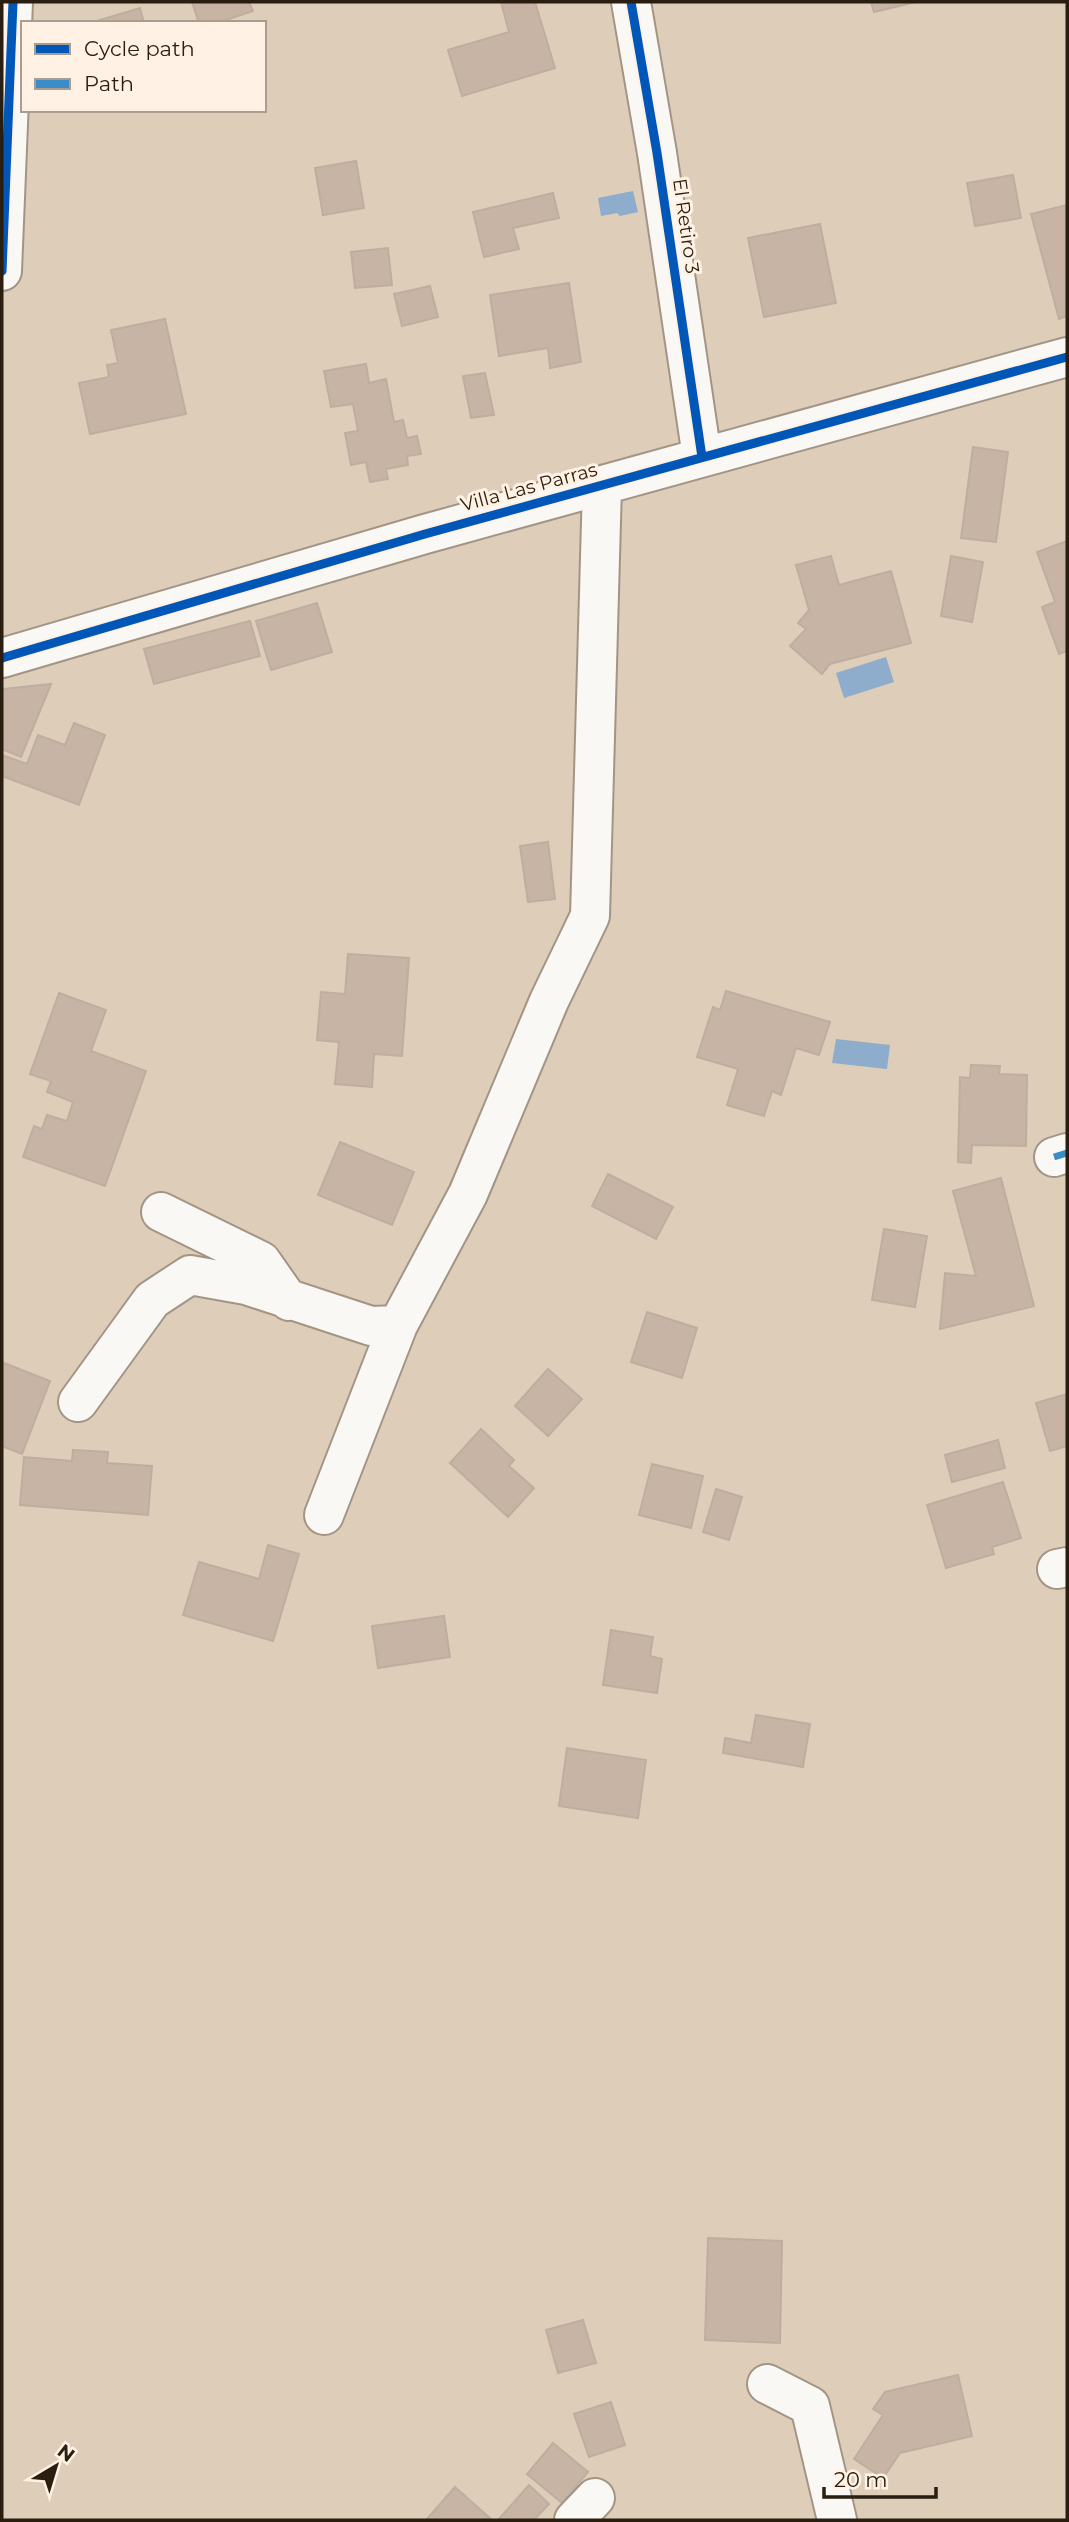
<svg xmlns="http://www.w3.org/2000/svg" width="1069" height="2522" viewBox="0 0 1069 2522" font-family="Montserrat,sans-serif">
	<rect width="100%" height="100%" fill="#decdb9"/>
	<path fill="#8eaccb" d="M633 191 638 212 620 216 617 213 601 216 598 198Z
		M886 657 894 682 844 698 836 673Z
		M836 1039 890 1045 887 1069 832 1063Z"/>
	<path fill="#c8b4a4" stroke="#beaea0" stroke-width="2" d="M192 2H249L253 11 217 23H199Z
		M501 2H535L555 68 462 96 448 50 509 32Z
		M871 2H916L874 12Z
		M140 8 144 23H90Z
		M356 161 364 208 323 215 315 168Z
		M1013 175 1021 218 975 226 967 183Z
		M553 193 559 218 513 228 519 249 484 257 473 212Z
		M1067 205V316L1059 319 1031 214Z
		M820 224 836 303 764 317 748 238Z
		M388 248 392 285 355 288 351 252Z
		M569 283 581 362 550 368 548 348 499 356 490 295Z
		M430 286 438 317 402 326 394 294Z
		M165 319 186 414 90 434 79 383 109 377 107 365 118 363 111 330Z
		M366 364 369 383 386 379 394 422 403 420 407 438 417 436 421 454 407 456 408 465 386 469 388 479 370 482 366 462 351 465 345 433 358 431 353 404 331 407 324 371Z
		M485 373 494 415 471 418 463 376Z
		M973 447 1008 452 996 542 961 538Z
		M1067 541V651L1059 654 1042 607 1055 602 1037 552Z
		M831 556 839 585 891 571 911 643 830 664 822 674 790 646 806 629 798 623 809 610 796 565Z
		M951 556 983 562 972 622 941 616Z
		M317 603 332 652 271 670 256 621Z
		M250 621 260 656 154 684 144 649Z
		M51 684 21 757 2 749V694L4 689Z
		M74 723 105 735 79 805 2 776V755L27 764 38 735 65 745Z
		M548 842 555 899 528 902 520 846Z
		M348 954 409 958 402 1056 374 1054 372 1087 335 1084 339 1042 317 1040 321 992 345 994Z
		M726 991 830 1022 819 1055 796 1048 781 1095 772 1091 764 1116 727 1105 738 1069 697 1057 713 1007 720 1010Z
		M59 993 106 1010 91 1051 146 1071 105 1186 23 1157 34 1126 42 1129 47 1115 67 1121 73 1102 47 1092 51 1081 30 1074Z
		M971 1065 1000 1066 999 1074 1027 1075 1026 1146 972 1145 971 1163 958 1162 960 1077 970 1078Z
		M340 1142 414 1172 392 1225 318 1195Z
		M608 1174 673 1207 656 1239 592 1206Z
		M1001 1178 1034 1306 940 1329 945 1273 976 1276 953 1191Z
		M884 1229 927 1236 915 1307 872 1300Z
		M647 1312 697 1328 682 1378 631 1362Z
		M4 1363 50 1381 22 1454 2 1446V1370Z
		M548 1369 582 1399 548 1436 515 1406Z
		M1067 1394V1446L1050 1451 1036 1403Z
		M481 1429 514 1460 509 1466 534 1488 508 1517 450 1463Z
		M998 1440 1005 1468 952 1482 945 1455Z
		M73 1450 108 1452 107 1463 152 1466 148 1515 20 1505 24 1457 72 1461Z
		M652 1464 703 1476 691 1528 639 1515Z
		M1003 1482 1021 1538 992 1547 994 1554 946 1568 927 1505Z
		M716 1489 742 1497 729 1540 703 1532Z
		M268 1545 299 1554 273 1641 183 1615 199 1562 259 1579Z
		M444 1616 450 1657 378 1668 372 1626Z
		M611 1630 653 1637 650 1656 662 1659 657 1693 603 1685Z
		M756 1715 810 1724 803 1767 723 1753 725 1738 751 1743Z
		M567 1748 646 1760 638 1818 559 1806Z
		M708 2238 782 2241 780 2343 705 2340Z
		M583 2320 596 2363 558 2373 546 2330Z
		M958 2375 972 2436 900 2453 883 2478 854 2459 883 2415 873 2409 885 2392Z
		M611 2402 625 2445 589 2457 574 2414Z
		M553 2443 588 2472 562 2503 527 2474Z
		M529 2485 549 2504 534 2520H498Z
		M455 2487 492 2520H426Z"/>
	<g fill="none" stroke-linecap="round" stroke-linejoin="round">
		<defs>
			<path id="minor" d="M631 2 657 153 702 457
				M2 271 13 2
				M2 658 425 534 1067 357
				M1054 1157 1067 1153
				M161 1212 261 1261 289 1301
				M78 1402 152 1300 190 1275 246 1285 371 1326 398 1325 468 1194 549 1001 590 916 602 486
				M324 1515 398 1325
				M1057 1569 1067 1567
				M767 2384 810 2406 837 2520
				M574 2520 595 2498"/>
		</defs>
		<use href="#minor" stroke="#a39586" stroke-width="42"/>
		<use href="#minor" stroke="#faf8f4" stroke-width="38"/>
		<path stroke="#3b8dc7" stroke-width="7" stroke-dasharray="14 7" stroke-linecap="butt" d="M1054 1157 1067 1153"/>
		<defs>
			<path id="cycleway" d="M631 2 657 153 702 457
				M2 271 13 2
				M2 658 425 534 1067 357"/>
		</defs>
		<use href="#cycleway" stroke="#fff2e4" stroke-width="13"/>
		<use href="#cycleway" stroke="#0057b8" stroke-width="9"/>
	</g>
	<g text-anchor="middle" dominant-baseline="central" stroke-width="6" stroke-linejoin="round" paint-order="stroke">
		<g font-size="19" fill="#291e10" stroke="#fff2e4">
			<text transform="translate(686 226) rotate(82)">El Retiro 3</text>
			<text transform="translate(529 487) rotate(-15)">Villa Las Parras</text>
		</g>
	</g>
	<rect width="1069" height="2522" fill="none" stroke="#291e10" stroke-width="7"/>
	<rect x="21" y="21" width="245" height="91" fill="#fff2e4" stroke="#a99d8f" stroke-width="2"/>
	<rect x="35" y="44" width="35" height="10" fill="#0057b8" stroke="#a99d8f" stroke-width="2"/>
	<text x="84" y="56" font-size="21" fill="#291e10">Cycle path</text>
	<rect x="35" y="79" width="35" height="10" fill="#3b8dc7" stroke="#a99d8f" stroke-width="2"/>
	<text x="84" y="91" font-size="21" fill="#291e10">Path</text>
	<g transform="translate(56 2466) rotate(38)" stroke="#fff2e4" stroke-width="5" paint-order="stroke">
	<path d="M0-5L12 26L0 18L-12 26Z" fill="#291e10"/>
	<text y="-10" font-size="19" font-weight="bold" text-anchor="middle" fill="#291e10">N</text>
	</g>
	<path d="M824 2487v10h112v-10" fill="none" stroke="#291e10" stroke-width="3.5"/>
	<text x="834" y="2487" font-size="21" fill="#291e10" stroke="#fff2e4" stroke-width="5" paint-order="stroke">20 m</text>
</svg>
